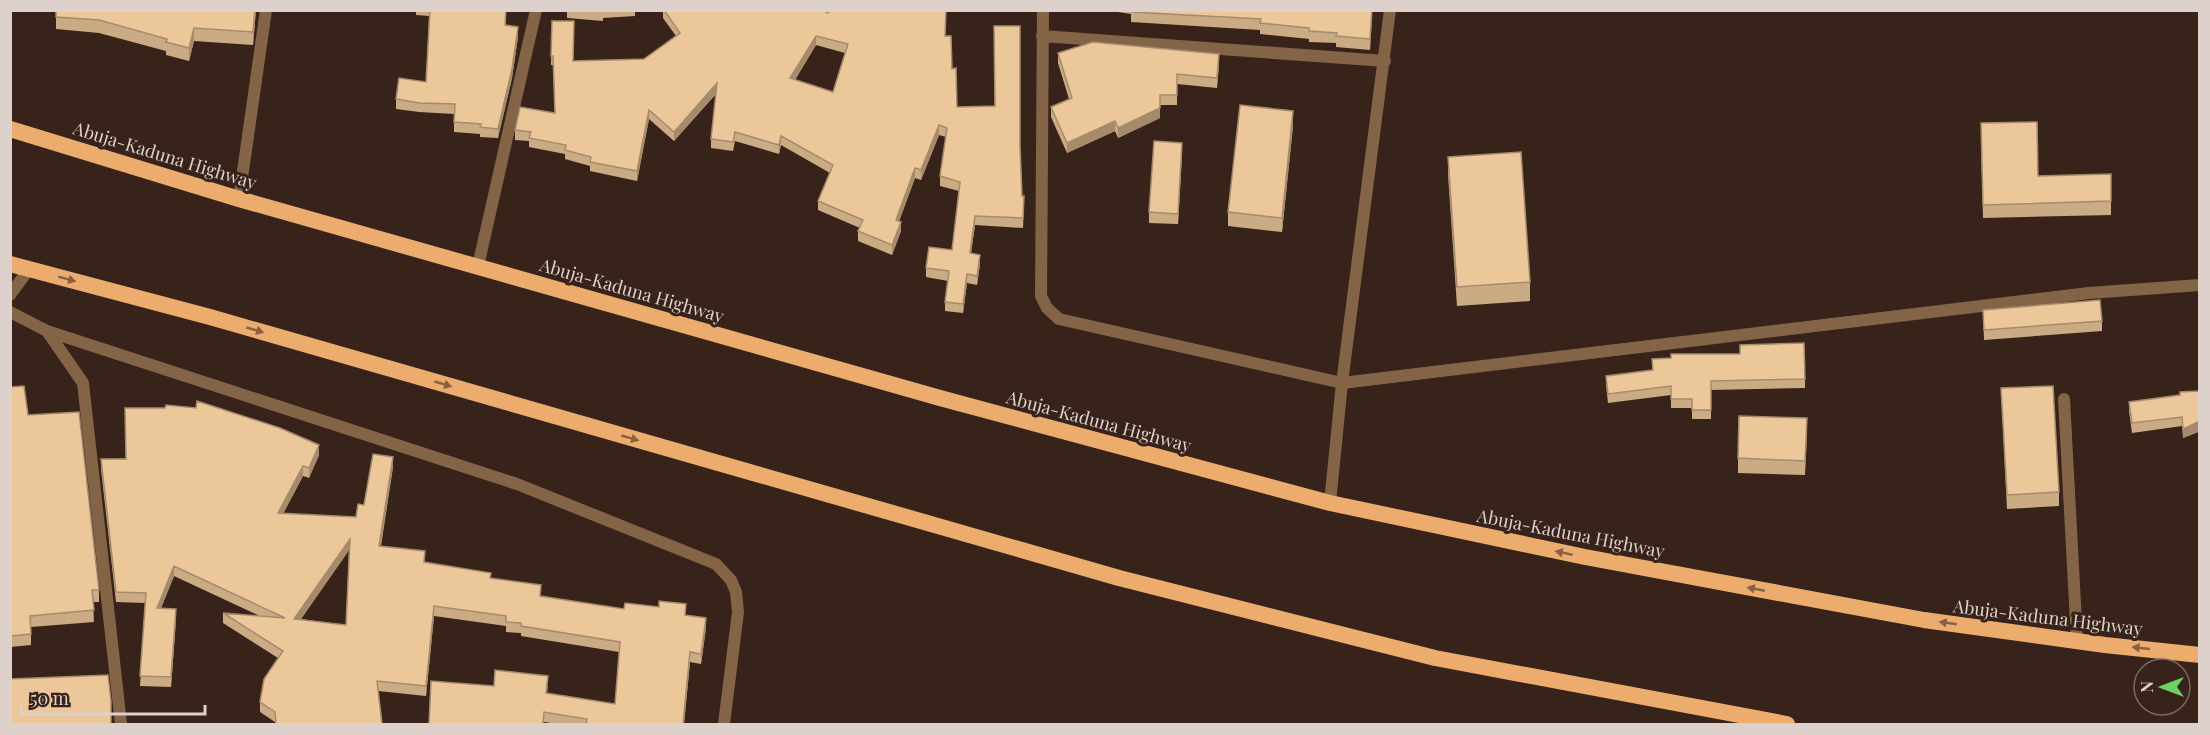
<svg xmlns="http://www.w3.org/2000/svg" width="2210" height="735" viewBox="0 0 2210 735" font-family="'Playfair Display',serif">
	<rect width="100%" height="100%" fill="#38231b"/>
	<g fill="none" stroke-linecap="round" stroke-linejoin="round">
		<path stroke="#846446" stroke-width="12" d="M2064 399 2077 641"/>
		<path stroke="#846446" stroke-width="12" d="M1043 10 1041 296 1047 308 1059 319 1342 383 2089 293 2200 285
			M1042 36 1385 61
			M239 199 266 10
			M478 266 536 10
			M10 312 47 331 517 484 716 564 731 580 736 592 738 612 724 724
			M47 331 83 383 121 724
			M1330 503 1342 383 1390 10"/>
		<path stroke="#846446" stroke-width="12" d="M10 295 29 269"/>
		<path stroke="#ecac6e" stroke-width="16" d="M10 129 239 199 940 398 1330 503 1585 557 1924 620 2105 645 2200 655
			M10 264 210 317 1119 578 1435 658 1787 724"/>
	</g>
	<path fill="#cbab84" fill-rule="evenodd" d="M56 10H256L253 45 194 41 189 61 166 55V51L99 33 56 29Z
		M405 10H506V25L518 37 512 78 498 138 480 137V134L454 132V114L419 112 396 109V99L426 82 429 16 416 15V11Z
		M567 10H635V16L603 18V21L567 18Z
		M663 10H822L828 13 946 10 945 36 952 69 957 107 1020 147 1022 196 1024 205 1023 228 975 225 971 253 980 264 977 285 967 283 963 313 945 311V302L948 281 926 277V268L952 250 959 191 940 186V176L946 137 939 135 921 180 915 178 899 221 901 231 892 255 858 241V231L860 228 818 210V201L830 173 781 145 779 154 735 141 733 151 711 148V139L716 94 674 141 649 119 637 181 590 171V166L565 159V154L529 147V141L515 140V130L555 113 553 65H551L552 21 573 61 644 59 676 36 663 18ZM816 45 845 53 833 92 795 80Z
		M1105 10H1372L1370 50 1336 47V43L1309 42V39L1260 34V30L1131 22V14Z
		M1058 53 1219 64 1217 88 1177 84V105H1160V118L1118 138 1115 131 1067 153 1051 117V107L1069 99 1058 63Z
		M1293 126 1282 232 1228 226V212Z
		M1981 137 2038 176 2111 174V215L1983 218Z
		M1182 153 1178 224 1149 223V212Z
		M1448 157 1530 282V301L1457 306 1448 175Z
		M1983 310 2102 321V331L1984 340Z
		M1652 359 1805 379V388L1711 390V419H1692V408H1671V395L1608 403 1606 385V376L1652 370Z
		M10 385 28 415 99 590V602H93L94 622 31 627V645L10 647Z
		M2001 388 2059 492V506L2007 509Z
		M2199 391V436L2198 432 2183 438 2182 426 2132 433 2129 411V402L2180 395Z
		M1807 433 1805 475 1738 473V458Z
		M319 455 309 478 303 476 283 514 356 517 393 467 381 546 425 562 491 578 541 596 624 609 686 615 706 628 701 664 690 662 684 724H558L544 722 494 686H548L547 693 615 704 619 652 521 636V633L506 632V626L434 616 426 696 378 691 382 724H275V722L260 712V702L278 658 223 623V613L260 616 174 576 161 608 176 619 171 687 140 686 145 603 116 602 101 469V459ZM349 550 346 625 301 619Z"/>
	<path fill="#a58b6c" d="M255 10H256L253 45V32Z
		M1372 10V17L1370 50V39Z
		M518 27V37L512 78 498 138V129Z
		M194 28V41L189 61V48Z
		M816 36V45L790 87V78Z
		M1219 54V64L1217 88V78Z
		M717 83V92L674 141V132Z
		M1160 108V118L1118 138V128Z
		M649 110V119L637 181V171Z
		M1293 111V126L1282 232V218Z
		M1115 121V131L1067 153V143Z
		M939 125V135L921 180V170Z
		M781 136V145L779 154V145Z
		M1182 143V153L1178 224V214Z
		M915 168V178L896 230V220Z
		M975 216V225L970 262V253Z
		M901 222V231L892 255V245Z
		M980 255V264L977 285V276Z
		M967 274V283L963 313V304Z
		M2198 422V432L2183 438V429Z
		M319 445V455L309 478V468Z
		M393 457V467L379 556V546Z
		M303 466V476L278 523V513Z
		M350 539V549L294 629V619Z
		M174 566V576L157 618V608Z
		M434 606V616L426 696V686Z
		M176 609V619L171 687V677Z
		M706 618V628L701 664V654Z
		M690 652V662L684 724H683Z"/>
	<path fill="#ecc79a" stroke="#a58b6c" stroke-width="1.5" fill-rule="evenodd" d="M56 10H255L253 32 194 28 189 48 166 42 167 39 99 20 56 17Z
		M430 10H506L505 25 518 27 512 69 498 129 480 127 481 124 454 122 455 104 419 103 396 99 399 78 426 82Z
		M664 10H822L828 13 830 10H946L945 36H951L952 69 956 68 957 107 995 106 994 26H1020V147L1022 196H1024L1023 218 975 216 970 253 980 255 977 276 967 274 963 304 945 302 949 271 926 268 929 247 952 250 960 182 940 176 947 128 939 125 921 170 915 168 896 220 901 222 892 245 858 231 863 220 818 201 833 165 781 136 779 145 735 132 733 142 711 139 717 83 674 132 649 110 637 171 590 162 591 157 565 150 566 145 529 138 531 132 515 130 520 107 555 113 553 56H551L552 21H574L573 61 644 59 680 33ZM816 36 848 44 833 92 790 78Z
		M1131 10H1372L1370 39 1336 36 1337 33 1309 31V28L1260 23 1261 19 1131 12Z
		M1093 42 1219 54 1217 78 1177 74V95H1160V108L1118 128 1115 121 1067 143 1051 107 1072 98 1058 53Z
		M1240 105 1293 111 1282 218 1228 212Z
		M2037 122 2038 176 2111 174V201L1983 205 1981 123Z
		M1154 141 1182 143 1178 214 1149 212Z
		M1521 152 1530 282 1457 287 1448 157Z
		M2100 300 2102 321 1984 330 1983 310Z
		M1804 343 1805 379 1711 381V410H1692V399H1671V386L1608 394 1606 376 1653 370 1652 359 1671 358V354H1740V345Z
		M10 385 11 387 24 386 28 415 79 412 99 590H92L94 610 30 616 31 634 10 636Z
		M2053 386 2059 492 2007 495 2001 388Z
		M2199 391V427L2198 422 2183 429 2182 417 2132 423 2129 402 2180 395V392Z
		M197 401 280 428 319 445 309 468 303 466 278 513 356 517 358 504 364 505 373 454 393 457 379 546 425 551 424 562 491 573 490 578 541 585 540 596 624 609 625 603 659 607V601L686 604 685 615 706 618 701 654 690 652 683 724H586L587 719 544 712 543 724H429L431 681 494 686 495 670 548 676 546 693 615 704 620 642 521 626V623L506 622V616L434 606 426 686 377 681 382 724H276L275 712 260 702 264 679 283 651 223 613 285 618 174 566 157 608 176 609 171 677 140 676 146 593 116 592 101 459H126L125 408H165L166 405 196 408ZM350 539 346 625 294 619Z
		M1739 416 1807 418 1805 461 1738 458Z
		M108 675 111 701V724H10V679Z"/>
	<defs><path id="oneway-solid" d="M-6-.8H1V-3.2L6.5 0L1 3.2V.8H-6Z" transform="scale(1.5)"/></defs>
	<g fill="#896140">
		<use href="#oneway-solid" transform="translate(67 279) rotate(15)"/>
		<use href="#oneway-solid" transform="translate(255 330) rotate(16)"/>
		<use href="#oneway-solid" transform="translate(443 384) rotate(16)"/>
		<use href="#oneway-solid" transform="translate(630 438) rotate(16)"/>
		<use href="#oneway-solid" transform="translate(1564 553) rotate(-168)"/>
		<use href="#oneway-solid" transform="translate(1756 589) rotate(-169)"/>
		<use href="#oneway-solid" transform="translate(1948 623) rotate(-172)"/>
		<use href="#oneway-solid" transform="translate(2141 648) rotate(-174)"/>
	</g>
	<g text-anchor="middle" dominant-baseline="central" stroke-width="6" stroke-linejoin="round" paint-order="stroke">
		<g font-size="18" fill="#ded0cb" stroke="#38231b">
			<text transform="translate(165 155) rotate(17)">Abuja-Kaduna Highway</text>
			<text transform="translate(632 290) rotate(16)">Abuja-Kaduna Highway</text>
			<text transform="translate(1099 421) rotate(15)">Abuja-Kaduna Highway</text>
			<text transform="translate(1571 533) rotate(11)">Abuja-Kaduna Highway</text>
			<text transform="translate(2048 617) rotate(7)">Abuja-Kaduna Highway</text>
		</g>
	</g>
	<rect width="2210" height="735" fill="none" stroke="#ded0cb" stroke-width="24"/>
	<g transform="translate(2162 687) rotate(270)"><circle r="28" fill="#38231b" stroke="#7a6861" stroke-width="1.5"/>
	<path d="M0-4.5L10 22L0 15L-10 22Z" fill="#6bd363"/>
	<text y="-9" font-size="16" font-weight="bold" text-anchor="middle" fill="#ded0cb">N</text>
	</g>
	<path d="M21 705v9h184v-9" fill="none" stroke="#ded0cb" stroke-width="3"/>
	<text x="30" y="705" font-size="18" fill="#ded0cb" stroke="#38231b" stroke-width="4.5" paint-order="stroke">50 m</text>
</svg>
